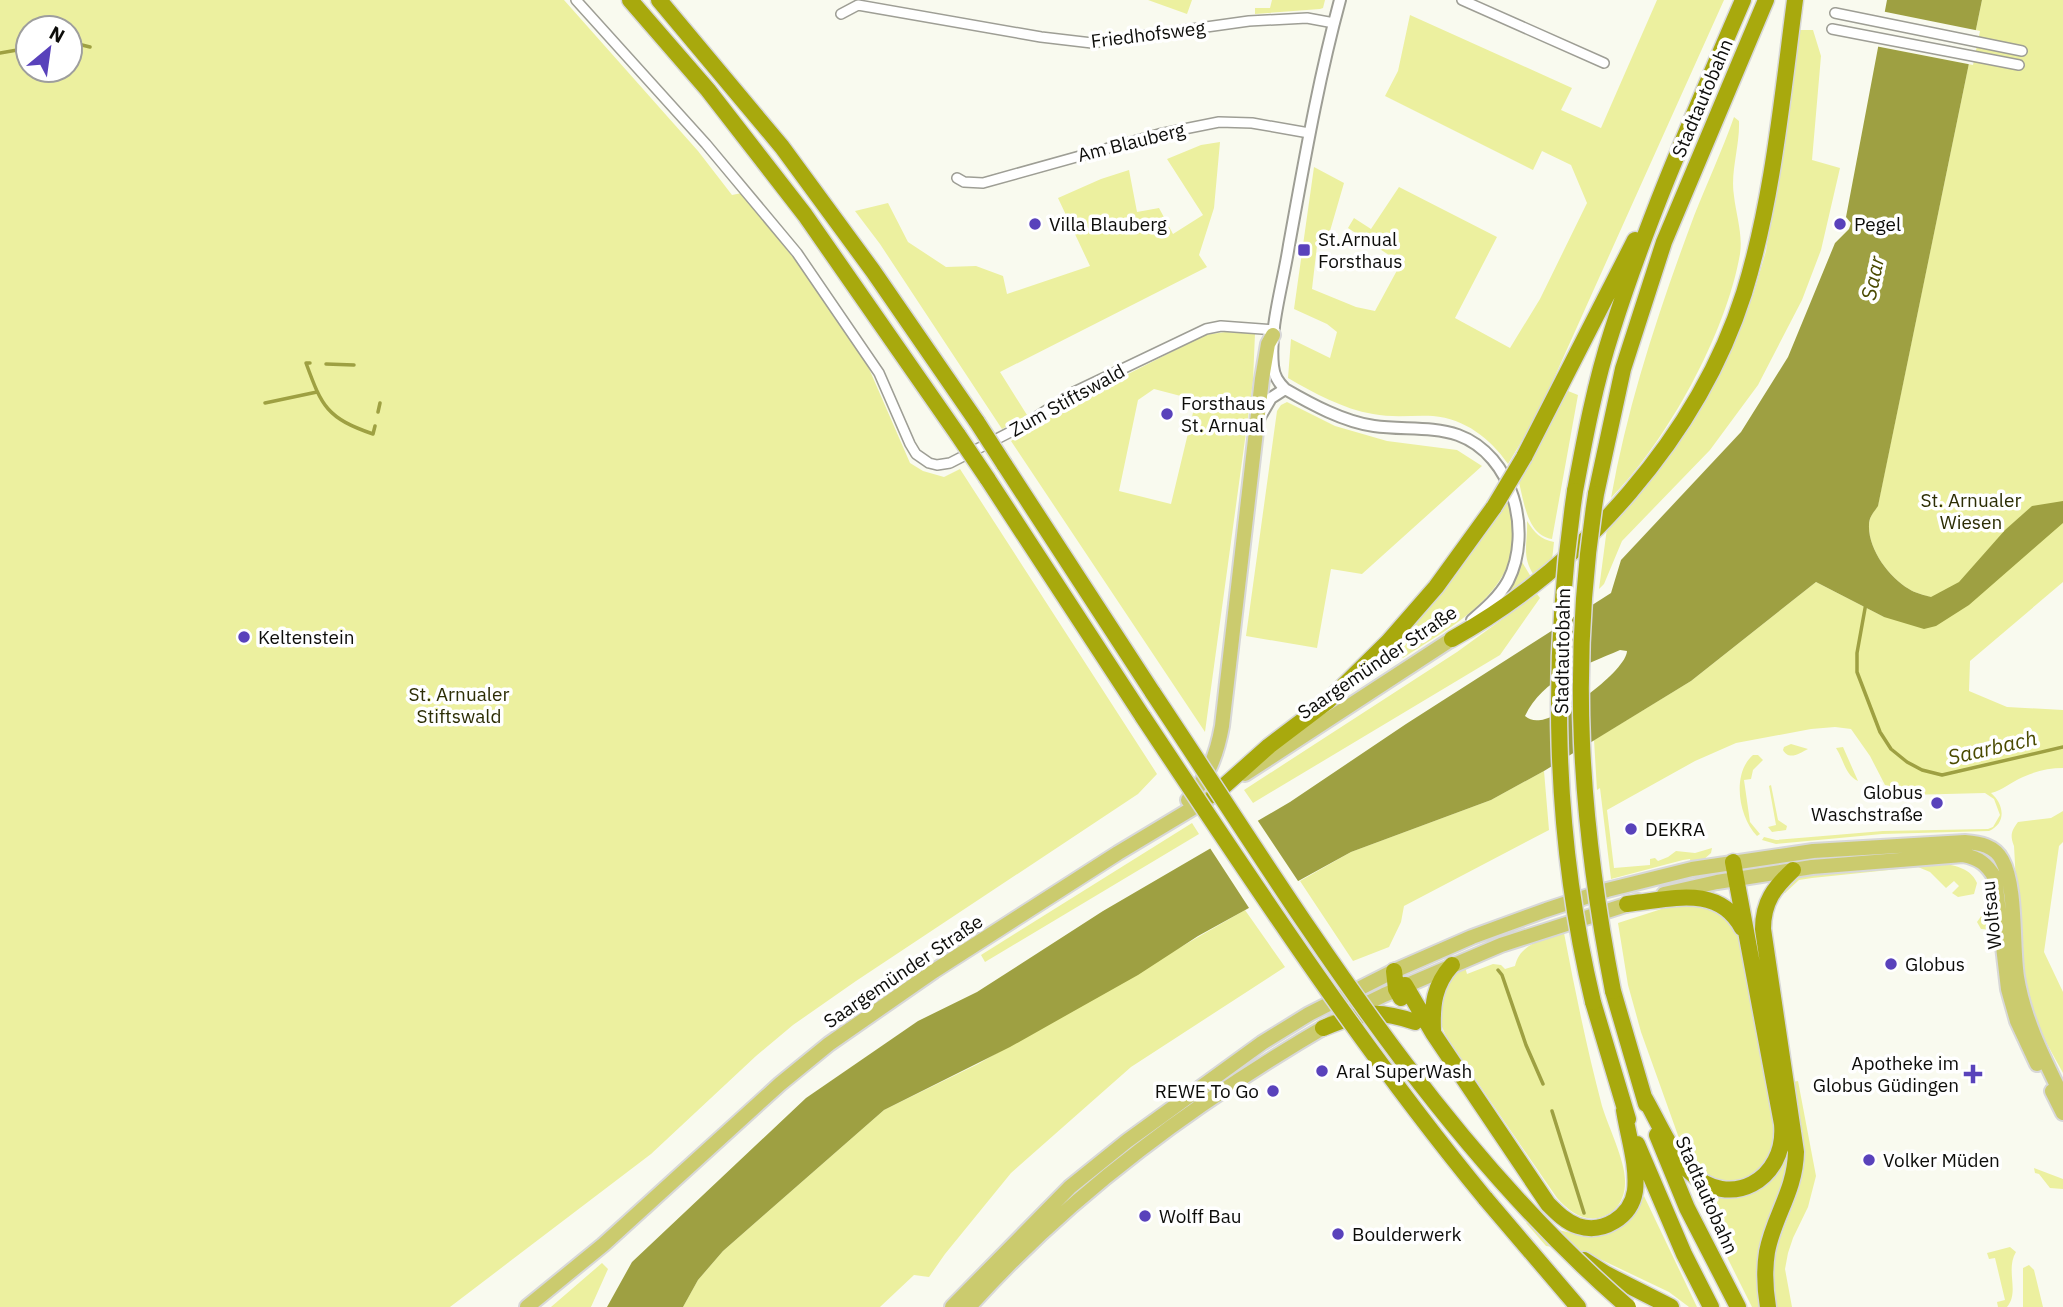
<svg xmlns="http://www.w3.org/2000/svg" width="2063" height="1307" viewBox="0 0 2063 1307" font-family="'IBM Plex Sans',sans-serif">
	<rect width="100%" height="100%" fill="#f9faef"/>
	<path fill="#ecf09f" fill-rule="evenodd" d="M0 0H564L698 151 732 195 742 193 796 261 864 357 910 463 923 471 944 477 960 469 1157 774 1138 794 856 981 793 1025 756 1056 651 1154 450 1307H0ZM28 28H70V70H28Z
		M1148 0H1192L1187 14Z
		M1272 0H1325L1323 8 1320 9 1255 14V8H1270Z
		M1657 0H1724L1550 387V394L1508 464C1490 438 1465 419 1433 416 1413 415 1393 418 1373 414 1343 409 1314 393 1288 378L1291 339 1330 358 1337 332 1327 324 1294 309 1314 167 1344 183 1330 231 1318 237 1312 289 1356 307 1375 311 1401 263 1348 228 1354 218 1371 229 1399 187 1497 237 1455 318 1510 348 1540 299 1587 203 1571 165 1542 151 1533 170 1385 96 1398 71 1410 15 1572 88 1561 110 1601 128Z
		M1982 0H2063V582L1970 661 1969 691 2007 707 2063 710V768C2049 768 2036 771 2023 777 2011 782 2003 790 1991 793 2004 804 2007 823 1989 831L1882 834 1776 844 1762 840 1764 837 1776 840 1883 831 1988 829 1993 827 2000 815 1994 799 1985 793 1907 795 1885 785 1870 756 1851 729 1835 727 1811 729 1736 743 1695 761 1607 810 1614 868 1650 865V859L1655 858 1658 861 1668 857 1676 851 1695 853 1712 848 1711 853 1702 861 1691 864 1690 859 1683 860 1611 879 1600 788 1597 790 1594 740 1691 681 1816 582 1884 617 1930 597C1924 595 1915 593 1909 589 1889 577 1868 549 1869 525 1869 517 1874 512 1878 505Z
		M1799 30H1813L1821 56 1812 160 1840 168 1821 250 1802 300 1758 385 1710 450 1622 541 1604 584 1599 589 1607 528 1729 351 1753 295 1766 251Z
		M1734 117 1739 121C1740 146 1730 172 1734 196 1736 214 1743 235 1740 254 1726 334 1667 441 1611 498 1628 402 1660 307 1694 216 1707 183 1722 151 1734 117Z
		M1220 142 1214 208 1199 255 1207 267 1000 372 1027 415 1002 429 880 244 855 211 888 203 908 242 946 267 976 266 1003 276 1007 294 1090 266 1058 198 1101 179 1129 170 1137 212 1159 208 1173 234 1203 215 1167 159 1201 145Z
		M1225 332 1255 333 1253 381 1205 732 1011 441 1067 405 1205 335ZM1154 389 1196 400 1171 504 1119 491 1138 400Z
		M1568 391 1578 395 1552 539C1526 535 1524 499 1518 479Z
		M1287 402 1335 426 1387 441 1457 450 1482 466 1362 574 1331 569 1317 648 1246 636 1277 411 1281 405Z
		M1510 497C1513 508 1513 518 1514 529 1516 595 1450 627 1403 658L1392 647 1456 575Z
		M1527 521C1535 533 1540 539 1554 542L1552 560 1534 575C1521 556 1528 543 1527 521Z
		M1522 562 1531 577 1506 597 1505 595Z
		M1537 594 1540 598 1500 655 1253 803 1244 790 1457 652Z
		M1791 744 1808 749C1800 753 1789 761 1783 750L1784 747Z
		M1843 747 1858 781C1845 775 1844 760 1836 748Z
		M1753 755H1758L1763 760 1753 770 1751 779 1744 780 1750 822 1760 834 1757 836C1739 818 1731 774 1753 755Z
		M1544 771 1549 830 1404 906 1401 922 1389 947 1353 961 1300 881 1351 852 1491 800Z
		M1771 785 1778 820 1787 826 1786 830 1772 832 1768 827 1776 825 1769 786Z
		M2063 811V842L2059 846 2044 952 2063 992V1073C2051 1051 2038 1029 2030 1004 2017 959 2017 894 2014 846 2010 836 2011 831 2018 822L2051 818Z
		M1847 812 1869 817 1867 819 1839 822Z
		M1192 823 1199 834 985 962 981 955Z
		M1933 863C1949 864 1970 866 1977 883L1974 894 1958 897 1952 893 1959 886 1954 881 1946 888 1930 872 1918 867 1812 878 1799 880 1785 893 1778 892 1797 878 1809 874Z
		M1991 902 1996 930 1981 929 1977 922Z
		M1703 904 1725 915 1739 934 1776 1125C1775 1134 1776 1145 1772 1153 1768 1163 1760 1172 1750 1176 1716 1191 1694 1170 1680 1141L1641 1032 1628 985 1618 923 1674 905Z
		M1245 910 1285 967 1131 1067 1011 1173 945 1254 929 1277 914 1275 880 1307H683L698 1280 723 1251 884 1110 978 1064Z
		M1564 933C1575 991 1587 1049 1602 1106 1609 1129 1626 1162 1625 1183 1625 1200 1615 1215 1598 1218 1581 1221 1568 1210 1557 1198L1447 1038C1436 1015 1434 1005 1448 983 1453 975 1457 971 1465 967L1467 974 1493 964 1501 965 1505 969 1515 966C1520 943 1543 940 1564 933Z
		M1798 1081 1816 1176 1808 1207 1793 1238 1788 1253 1785 1269 1792 1307H1776L1772 1285 1776 1248 1798 1191 1804 1154 1793 1082Z
		M1789 1143V1166L1762 1307H1752L1688 1179C1739 1189 1771 1208 1789 1143Z
		M2034 1168 2063 1179V1189L2050 1188 2039 1174 2035 1173Z
		M1644 1196 1697 1307H1689L1669 1292 1585 1252 1546 1246 1526 1223C1579 1233 1612 1253 1644 1196Z
		M2010 1247 2016 1252C2005 1270 2020 1292 2007 1307H1998L1997 1302 2005 1300 1995 1258 1989 1259 1987 1253Z
		M602 1263 608 1269 591 1307H551Z
		M2029 1265 2034 1270 2043 1307H2023V1268Z"/>
	<path fill="#9ea042" fill-rule="evenodd" d="M1887 0H1982L1878 506C1874 512 1869 517 1869 525 1868 549 1889 577 1909 589 1915 593 1924 595 1931 597L1959 582 2005 530 2032 506 2063 501V523L1969 605 1936 626 1924 629 1884 617 1816 582 1691 681 1544 771 1491 800 1351 852 1198 936 1138 975 1010 1047 884 1110 723 1251 698 1280 683 1307H607L632 1262 806 1098 918 1021 977 992 1103 911 1290 802 1406 724 1611 593 1621 560 1741 432 1788 357 1835 243 1849 229 1851 223 1846 217ZM1620 650 1627 651C1626 671 1561 718 1541 720 1534 721 1530 720 1525 716 1543 678 1584 666 1620 650Z"/>
	<path fill="#f9faef" d="M1881 11 1980 31 1973 65 1875 46Z
		M1256 818 1300 884 1251 911 1208 845Z"/>
	<g fill="none" stroke-linecap="round" stroke-linejoin="round">
		<path stroke="#9ea042" stroke-width="3.5" d="M70 42 90 47
			M0 53 23 49
			M310 363H306C322 407 327 418 373 434L375 426
			M326 364 354 365
			M265 403 317 392
			M378 412 380 403
			M1866 603 1857 653V672L1880 732 1891 749 1907 762 1922 770 1942 775 2063 747
			M1498 970 1502 975 1526 1045 1543 1084
			M1552 1111 1584 1213"/>
		<defs>
			<path id="minor" d="M576 0 706 144 797 253 879 373 910 444 916 454 929 463 937 465 950 463 1024 425 1074 392 1206 329 1221 326 1274 330
				M1462 0 1604 63
				M1835 13 2022 51
				M841 14 858 5 1041 37 1092 43 1249 21 1307 18 1334 23
				M1832 29 2019 65
				M957 178 964 182 983 183 1159 134 1219 122 1252 123 1309 133"/>
			<path id="tertiary" d="M1340 0C1318 81 1304 163 1289 245 1283 285 1269 327 1273 366 1274 376 1278 382 1285 389 1311 404 1344 422 1374 426 1402 430 1432 426 1458 435 1513 455 1533 532 1508 581 1499 597 1485 609 1472 620
				M1260 417 1271 398 1285 389"/>
			<path id="primary" d="M1245 774 1452 639
				M1188 800C1208 778 1217 754 1222 726L1262 379 1268 344 1273 335
				M1664 894 1717 882 1812 867 1963 855C1979 858 1987 864 1995 878L2008 989 2017 1021 2037 1064
				M1353 1010 1384 995 1501 945 1638 901
				M2052 1091 2063 1113
				M527 1307 603 1245 780 1084 829 1044 934 971 1118 853 1208 799
				M952 1307 1070 1187 1127 1141 1262 1043 1309 1014 1394 971 1472 937 1546 910 1607 890 1692 869 1813 851 1965 842C1980 843 1995 846 2002 860 2017 887 2012 945 2017 977 2024 1020 2044 1059 2063 1098
				M969 1307C1073 1191 1199 1100 1333 1022"/>
			<path id="motorway" d="M630 0 708 90 805 215 958 435
				M659 0 782 147 873 271 977 422
				M1524 457 1635 240
				M1004 464 1153 693
				M987 478 1143 717
				M1575 491C1585 437 1595 383 1612 331 1648 217 1696 109 1743 0
				M1596 494 1623 369 1664 242 1766 0
				M1452 639C1582 567 1699 435 1744 293 1773 199 1782 98 1795 0
				M1214 795 1269 746 1327 702 1388 642 1436 587 1494 507
				M1627 904C1669 900 1718 883 1742 928
				M1394 971 1396 989 1401 998
				M1405 985 1433 1033 1548 1204C1557 1213 1566 1222 1578 1226 1603 1234 1631 1217 1635 1191 1638 1165 1628 1136 1624 1110
				M1613 991 1646 1104
				M1593 1002 1628 1119
				M1323 1028C1362 1013 1374 1008 1415 1022
				M1433 1030C1432 1005 1434 985 1452 965
				M1644 1097C1658 1121 1670 1151 1689 1171 1729 1212 1787 1180 1782 1124L1733 862
				M1657 1135 1687 1208 1738 1307
				M1637 1144 1684 1254 1711 1307
				M1485 1198 1578 1307
				M1584 1260 1606 1274 1671 1307
				M1768 1307C1765 1289 1764 1271 1767 1252 1774 1215 1795 1192 1796 1152L1763 929C1763 902 1774 888 1793 870"/>
		</defs>
		<use href="#minor" stroke="#9e9e95" stroke-width="12"/>
		<use href="#tertiary" stroke="#9e9e95" stroke-width="14"/>
		<use href="#primary" stroke="#d8d8d8" stroke-width="18"/>
		<use href="#motorway" stroke="#d8d8d8" stroke-width="19"/>
		<use href="#minor" stroke="#fff" stroke-width="9"/>
		<use href="#tertiary" stroke="#fff" stroke-width="10"/>
		<use href="#primary" stroke="#cbcb6e" stroke-width="14"/>
		<use href="#motorway" stroke="#a8a90d" stroke-width="16"/>
		<defs>
			<path id="motorway-bridge" d="M977 422 1004 464
				M958 435 987 478
				M1575 491C1550 660 1553 835 1593 1002
				M1596 494C1569 665 1580 822 1613 991
				M1494 507 1524 457
				M1153 693C1295 906 1432 1138 1628 1307
				M1143 717C1252 881 1360 1046 1485 1198"/>
		</defs>
		<use href="#motorway-bridge" stroke="#d8d8d8" stroke-width="19" stroke-linecap="butt"/>
		<use href="#motorway-bridge" stroke="#a8a90d" stroke-width="16"/>
	</g>
	<g fill="#5942bb" stroke="#fff" stroke-width="2.5">
		<circle cx="1035" cy="224" r="7"/>
		<circle cx="1840" cy="224" r="7"/>
		<rect x="1297" y="243" width="14" height="14" rx="3.5"/>
		<circle cx="1167" cy="414" r="7"/>
		<circle cx="244" cy="637" r="7"/>
		<circle cx="1937" cy="803" r="7"/>
		<circle cx="1631" cy="829" r="7"/>
		<circle cx="1891" cy="964" r="7"/>
		<circle cx="1322" cy="1071" r="7"/>
		<path d="M1969.5 1063.5h7v7h7v7h-7v7h-7v-7h-7v-7h7z"/>
		<circle cx="1273" cy="1091" r="7"/>
		<circle cx="1869" cy="1160" r="7"/>
		<circle cx="1145" cy="1216" r="7"/>
		<circle cx="1338" cy="1234" r="7"/>
	</g>
	<g text-anchor="middle" dominant-baseline="central" stroke-width="7" stroke-linejoin="round" paint-order="stroke">
		<g font-size="19" fill="#0d0d0a" stroke="#fff">
			<text transform="translate(1148 34) rotate(-7)">Friedhofsweg</text>
			<text transform="translate(1702 98) rotate(-67)">Stadtautobahn</text>
			<text transform="translate(1131 142) rotate(-14)">Am Blauberg</text>
			<text transform="translate(1067 400) rotate(-29)">Zum Stiftswald</text>
			<text transform="translate(1562 651) rotate(-89)">Stadtautobahn</text>
			<text transform="translate(1377 662) rotate(-34)">Saargemünder Straße</text>
			<text transform="translate(1991 915) rotate(-96)">Wolfsau</text>
			<text transform="translate(903 971) rotate(-34)">Saargemünder Straße</text>
			<text transform="translate(1707 1195) rotate(66)">Stadtautobahn</text>
		</g>
		<g font-size="19" fill="#0d0d0a" stroke="#fff" text-anchor="start">
			<text x="1049" y="224">Villa Blauberg</text>
			<text x="1854" y="224">Pegel</text>
			<text x="1318" y="239">St.Arnual<tspan x="1318" dy="22">Forsthaus</tspan></text>
			<text x="1181" y="403">Forsthaus<tspan x="1181" dy="22">St. Arnual</tspan></text>
			<text x="258" y="637">Keltenstein</text>
			<text x="1923" y="792" text-anchor="end">Globus<tspan x="1923" dy="22">Waschstraße</tspan></text>
			<text x="1645" y="829">DEKRA</text>
			<text x="1905" y="964">Globus</text>
			<text x="1959" y="1063" text-anchor="end">Apotheke im<tspan x="1959" dy="22">Globus Güdingen</tspan></text>
			<text x="1336" y="1071">Aral SuperWash</text>
			<text x="1259" y="1091" text-anchor="end">REWE To Go</text>
			<text x="1883" y="1160">Volker Müden</text>
			<text x="1159" y="1216">Wolff Bau</text>
			<text x="1352" y="1234">Boulderwerk</text>
		</g>
		<g font-size="19" fill="#2c2d04" stroke="#fff">
			<text x="1971" y="500">St. Arnualer<tspan x="1971" dy="22">Wiesen</tspan></text>
			<text x="459" y="694">St. Arnualer<tspan x="459" dy="22">Stiftswald</tspan></text>
		</g>
		<g font-size="21" font-style="italic" fill="#4a4a00" stroke="#fff">
			<text transform="translate(1872 278) rotate(-78)">Saar</text>
			<text transform="translate(1992 747) rotate(-13)">Saarbach</text>
		</g>
	</g>
	<g transform="translate(49 49) rotate(29)"><circle r="33" fill="#ffffff" stroke="#9e9e9d" stroke-width="2"/>
	<path d="M0-5L12 26L0 18L-12 26Z" fill="#5942bb"/>
	<text y="-10" font-size="19" font-weight="bold" text-anchor="middle" fill="#0d0d0a">N</text>
	</g>
</svg>
